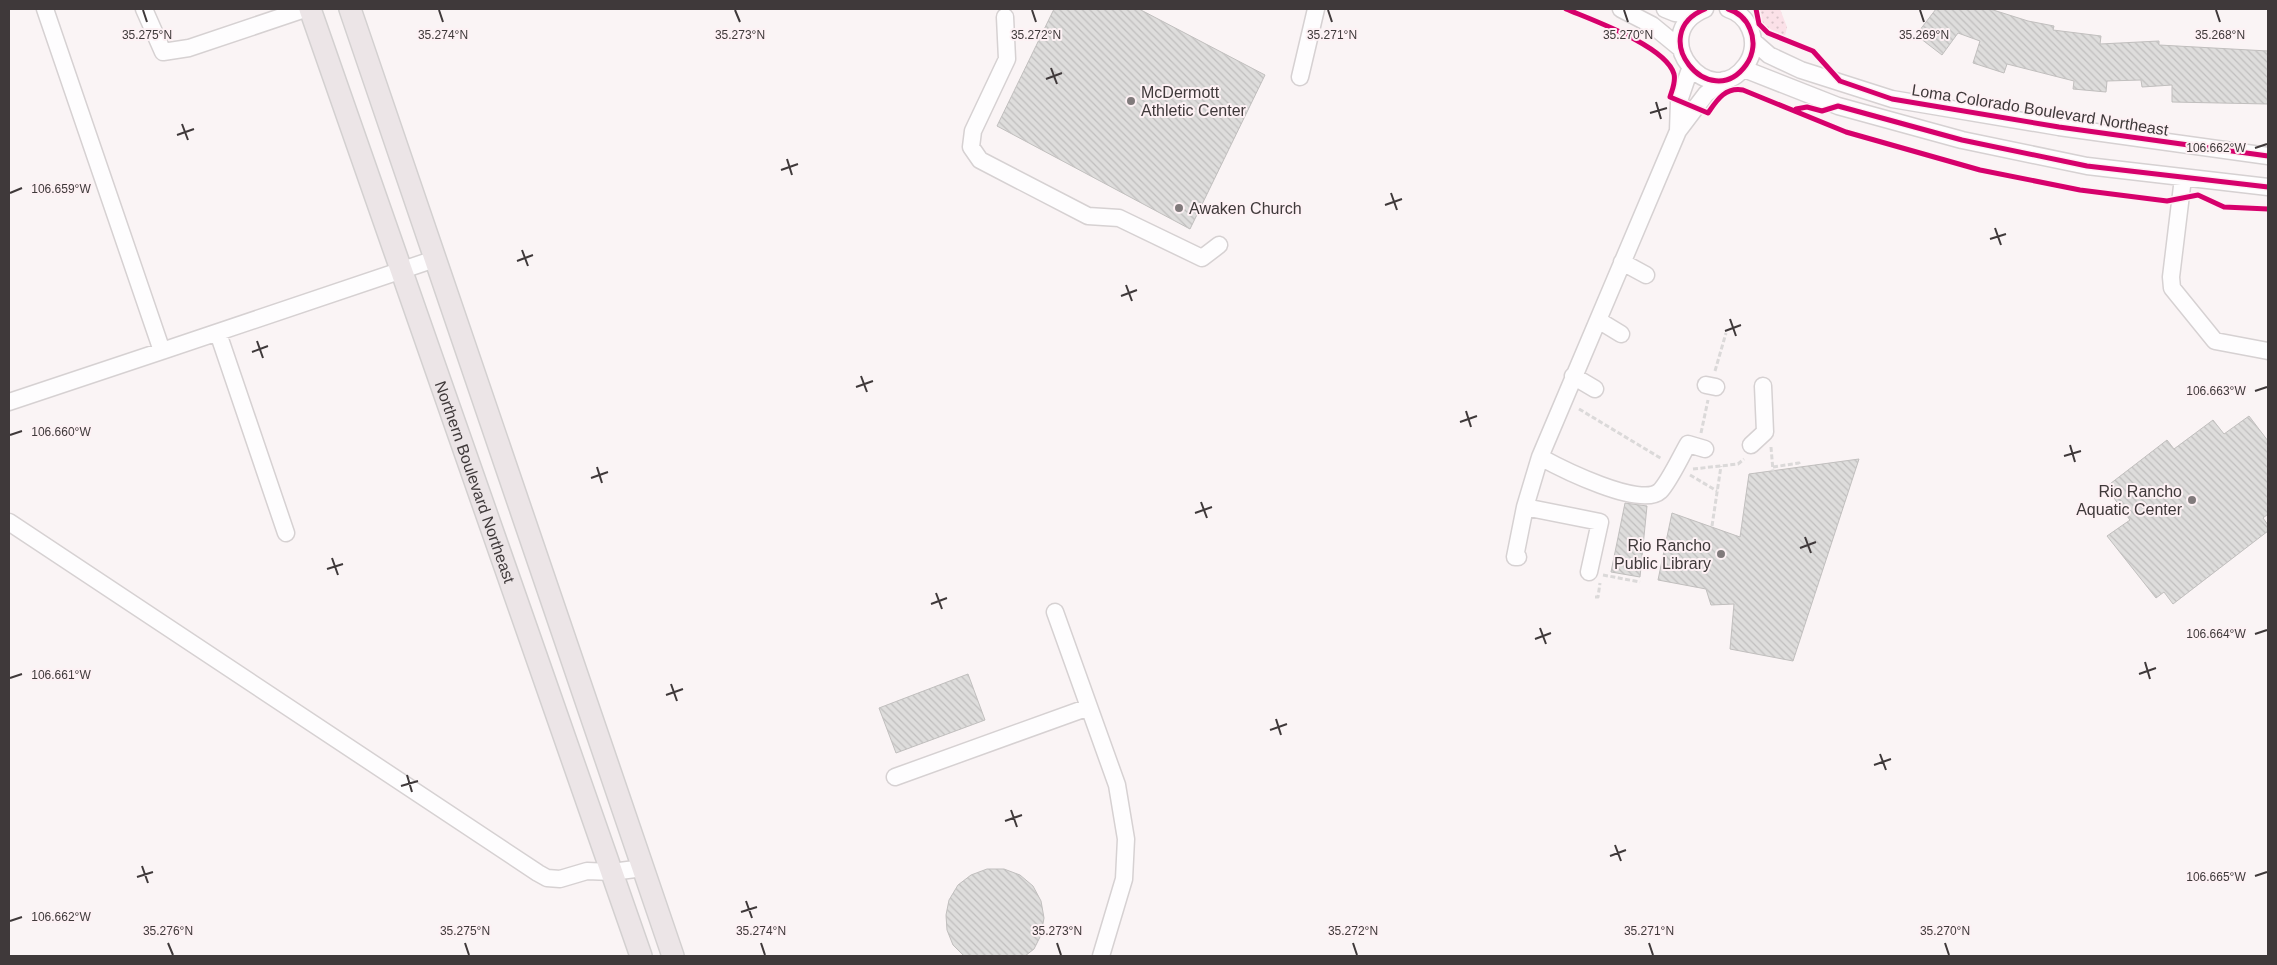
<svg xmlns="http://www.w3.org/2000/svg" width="2277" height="965" viewBox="0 0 2277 965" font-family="Helvetica,sans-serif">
	<defs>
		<pattern id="grass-dots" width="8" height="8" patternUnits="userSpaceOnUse" patternTransform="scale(1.25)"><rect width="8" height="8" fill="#fbe1e8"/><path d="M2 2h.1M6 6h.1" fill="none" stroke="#d8c2c8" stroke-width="1.8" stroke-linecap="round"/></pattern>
		<pattern id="building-back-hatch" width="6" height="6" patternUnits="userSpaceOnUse" patternTransform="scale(1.25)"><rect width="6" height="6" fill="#dedddc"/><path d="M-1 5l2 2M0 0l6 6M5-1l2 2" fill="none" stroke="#c0bebe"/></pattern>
	</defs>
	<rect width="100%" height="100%" fill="#faf4f5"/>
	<path fill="url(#grass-dots)" d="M1759 9H1780L1787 27 1785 36C1772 30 1758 26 1759 9Z"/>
	<path fill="url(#building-back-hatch)" stroke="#c1bfbe" d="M1054 9H1139L1265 75 1190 229 997 126Z
		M1936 9H1990L2028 21 2054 26 2053 30 2101 36 2100 44 2159 41V45L2268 51V104L2172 102V85L2142 87 2141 80 2107 81 2106 92 2073 89 2074 81 2007 64 2004 73 1973 63 1980 41 1958 33 1942 55 1916 35Z
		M2249 416 2268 441V514L2263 518 2268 525V531L2173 604 2164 592 2156 598 2107 536 2130 520 2106 487 2167 440 2174 449 2213 420 2224 434Z
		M1859 459 1793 661 1730 649 1734 604 1711 605 1706 589 1658 580 1672 513 1740 537 1749 474Z
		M1625 503 1647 506 1640 577 1611 572Z
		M968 674 985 720 896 753 879 708Z
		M987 869H1004L1020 875 1033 886 1041 901 1044 918 1041 935 1034 949 1025 956H964L953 945 947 930 946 915 949 900 958 885 971 875Z"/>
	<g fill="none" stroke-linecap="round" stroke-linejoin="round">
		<defs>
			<path id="minor" d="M45 9 162 351 435 259
				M144 9 163 52 189 48 305 9
				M1621 9 1652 25 1680 48
				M1665 9 1675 13 1693 15
				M1705 9C1644 34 1710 115 1746 65 1754 54 1755 40 1750 29 1746 19 1738 12 1728 9
				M1005 17 1007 59 973 131 971 147 980 160 1088 216 1119 218 1202 258 1219 245
				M1753 41 1769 55 1801 70 1892 99 2059 127 2268 156
				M1744 69 1838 106 1962 140 2087 166 2268 187
				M1300 77 1316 9
				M1678 131 1679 101 1690 69
				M2183 178 2171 277 2172 288 2215 341 2268 351
				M1622 262 1646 275
				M1598 320 1621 334
				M218 333 286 533
				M1573 376 1595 389
				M1706 385 1716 387
				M9 402 162 351
				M1751 445 1765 432 1763 386
				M1540 457C1560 468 1641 509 1660 491 1669 482 1681 456 1688 444L1705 449
				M1525 507 1600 522 1589 572
				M9 522 538 873 547 878 560 879 587 871 612 872 643 868
				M1518 557H1515L1525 507 1540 457 1678 131 1706 94 1724 80
				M1055 612 1117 785 1126 839 1124 879 1101 956
				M895 777 1089 707"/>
			<g id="major">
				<path id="s1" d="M310 9 641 956"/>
				<path d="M350 9 673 956"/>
			</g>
		</defs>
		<use href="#minor" stroke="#d6d1d2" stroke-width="19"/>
		<use href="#major" stroke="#d3d0d0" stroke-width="24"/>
		<path stroke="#dbd9d9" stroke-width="3" stroke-dasharray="5 2.5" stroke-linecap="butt" d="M1715 371 1726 333
			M1579 409 1662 459
			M1701 433 1708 400
			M1771 447 1773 471
			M1773 467 1799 463 1800 467
			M1693 469 1738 464 1744 459
			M1690 475 1717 491
			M1712 526 1721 466
			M1603 575 1640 582
			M1595 597H1598L1600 583"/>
		<use href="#minor" stroke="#fefdfe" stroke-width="16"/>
		<use href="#major" stroke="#ece5e7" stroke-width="21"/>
		<defs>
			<path id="cycleway" d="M1566 9C1592 20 1666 46 1674 74 1676 82 1672 90 1670 97L1708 113C1717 100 1725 87 1743 90L1846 132 1980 170 2080 190 2167 201 2198 195 2224 207 2268 209
				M1705 9C1644 34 1710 115 1746 65 1754 54 1755 40 1750 29 1746 19 1738 12 1728 9
				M1756 9 1759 24 1768 33 1813 51 1840 81 1892 99 2059 127 2268 156
				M1796 109 1807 107 1822 111 1838 106 1962 140 2087 166 2268 187"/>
		</defs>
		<use href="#cycleway" stroke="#fdf1f4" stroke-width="8"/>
		<use href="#cycleway" stroke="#d6006c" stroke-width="5"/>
	</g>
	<path fill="none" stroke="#3f393a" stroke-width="2" d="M143 10 147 22M439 10 443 22M735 10 740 22M1032 10 1036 22M1328 10 1332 22M1624 10 1628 22M1920 10 1924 22M2216 10 2220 22M1051 68 1057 84M1046 79 1062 73M1656 102 1661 119M1650 113 1667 108M182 124 188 140M177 135 194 129M2255 148 2267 144M787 159 792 175M781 170 798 164M10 193 22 188M1391 193 1397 210M1385 205 1402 199M1995 228 2001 245M1990 239 2006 234M522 250 528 266M517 261 533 255M1126 285 1132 301M1121 296 1137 290M1730 319 1736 336M1725 331 1741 325M257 341 263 358M252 352 268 346M861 376 867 392M856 387 873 381M2255 391 2267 387M1466 411 1471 427M1460 422 1477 416M10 435 22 431M2070 445 2075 462M2064 456 2081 451M597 467 602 483M591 478 608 472M1201 502 1207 518M1195 513 1212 507M1805 537 1811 553M1800 548 1816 542M332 558 338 575M327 569 343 564M936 593 942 609M931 604 947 598M1540 628 1546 644M2255 634 2267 630M1535 639 1551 633M2145 662 2150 679M2139 674 2156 668M10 678 22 674M671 684 677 701M666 695 683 689M1276 719 1281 735M1270 730 1287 724M1880 754 1886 770M1874 765 1891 759M407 775 412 792M401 786 418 781M1011 810 1017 827M1005 821 1022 815M1615 845 1621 861M1610 856 1626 850M142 866 148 883M2255 876 2267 872M137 877 153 872M746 901 752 918M741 912 757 907M10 921 22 917M168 943 173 955M465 943 469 955M761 943 765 955M1057 943 1061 955M1353 943 1357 955M1649 943 1653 955M1945 943 1949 955"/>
	<g fill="#807a7b" stroke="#fdf1f4" stroke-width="2">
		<circle cx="1131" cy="101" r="5"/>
		<circle cx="1179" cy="208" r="5"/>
		<circle cx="2192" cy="500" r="5"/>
		<circle cx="1721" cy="554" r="5"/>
	</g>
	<g text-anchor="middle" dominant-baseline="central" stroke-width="4" stroke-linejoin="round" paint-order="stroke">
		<g font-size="16" fill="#3f393a" stroke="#fdf1f4" text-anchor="start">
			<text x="1141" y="92">McDermott<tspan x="1141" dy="18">Athletic Center</tspan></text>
			<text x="1189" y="208">Awaken Church</text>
			<text x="2182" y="491" text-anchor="end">Rio Rancho<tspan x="2182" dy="18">Aquatic Center</tspan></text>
			<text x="1711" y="545" text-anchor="end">Rio Rancho<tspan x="1711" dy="18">Public Library</tspan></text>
		</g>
		<g font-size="16" fill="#3f393a" stroke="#fdf1f4">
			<text transform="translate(2040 110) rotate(9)">Loma Colorado Boulevard Northeast</text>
			<text stroke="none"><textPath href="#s1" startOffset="501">Northern Boulevard Northeast</textPath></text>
		</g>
	</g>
	<g font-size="12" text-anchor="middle" fill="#3f393a" stroke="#fdf1f4" stroke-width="4" stroke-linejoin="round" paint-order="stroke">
		<text x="147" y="39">35.275°N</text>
		<text x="443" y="39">35.274°N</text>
		<text x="740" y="39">35.273°N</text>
		<text x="1036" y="39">35.272°N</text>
		<text x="1332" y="39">35.271°N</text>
		<text x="1628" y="39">35.270°N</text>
		<text x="1924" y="39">35.269°N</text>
		<text x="2220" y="39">35.268°N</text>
		<text x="2216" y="152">106.662°W</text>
		<text x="61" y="193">106.659°W</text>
		<text x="2216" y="395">106.663°W</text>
		<text x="61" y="436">106.660°W</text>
		<text x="2216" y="638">106.664°W</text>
		<text x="61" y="679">106.661°W</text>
		<text x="2216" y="881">106.665°W</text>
		<text x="61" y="921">106.662°W</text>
		<text x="168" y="935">35.276°N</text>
		<text x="465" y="935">35.275°N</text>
		<text x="761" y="935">35.274°N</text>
		<text x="1057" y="935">35.273°N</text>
		<text x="1353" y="935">35.272°N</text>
		<text x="1649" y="935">35.271°N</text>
		<text x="1945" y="935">35.270°N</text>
	</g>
	<rect width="2277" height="965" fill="none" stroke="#3f393a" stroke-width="20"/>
</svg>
